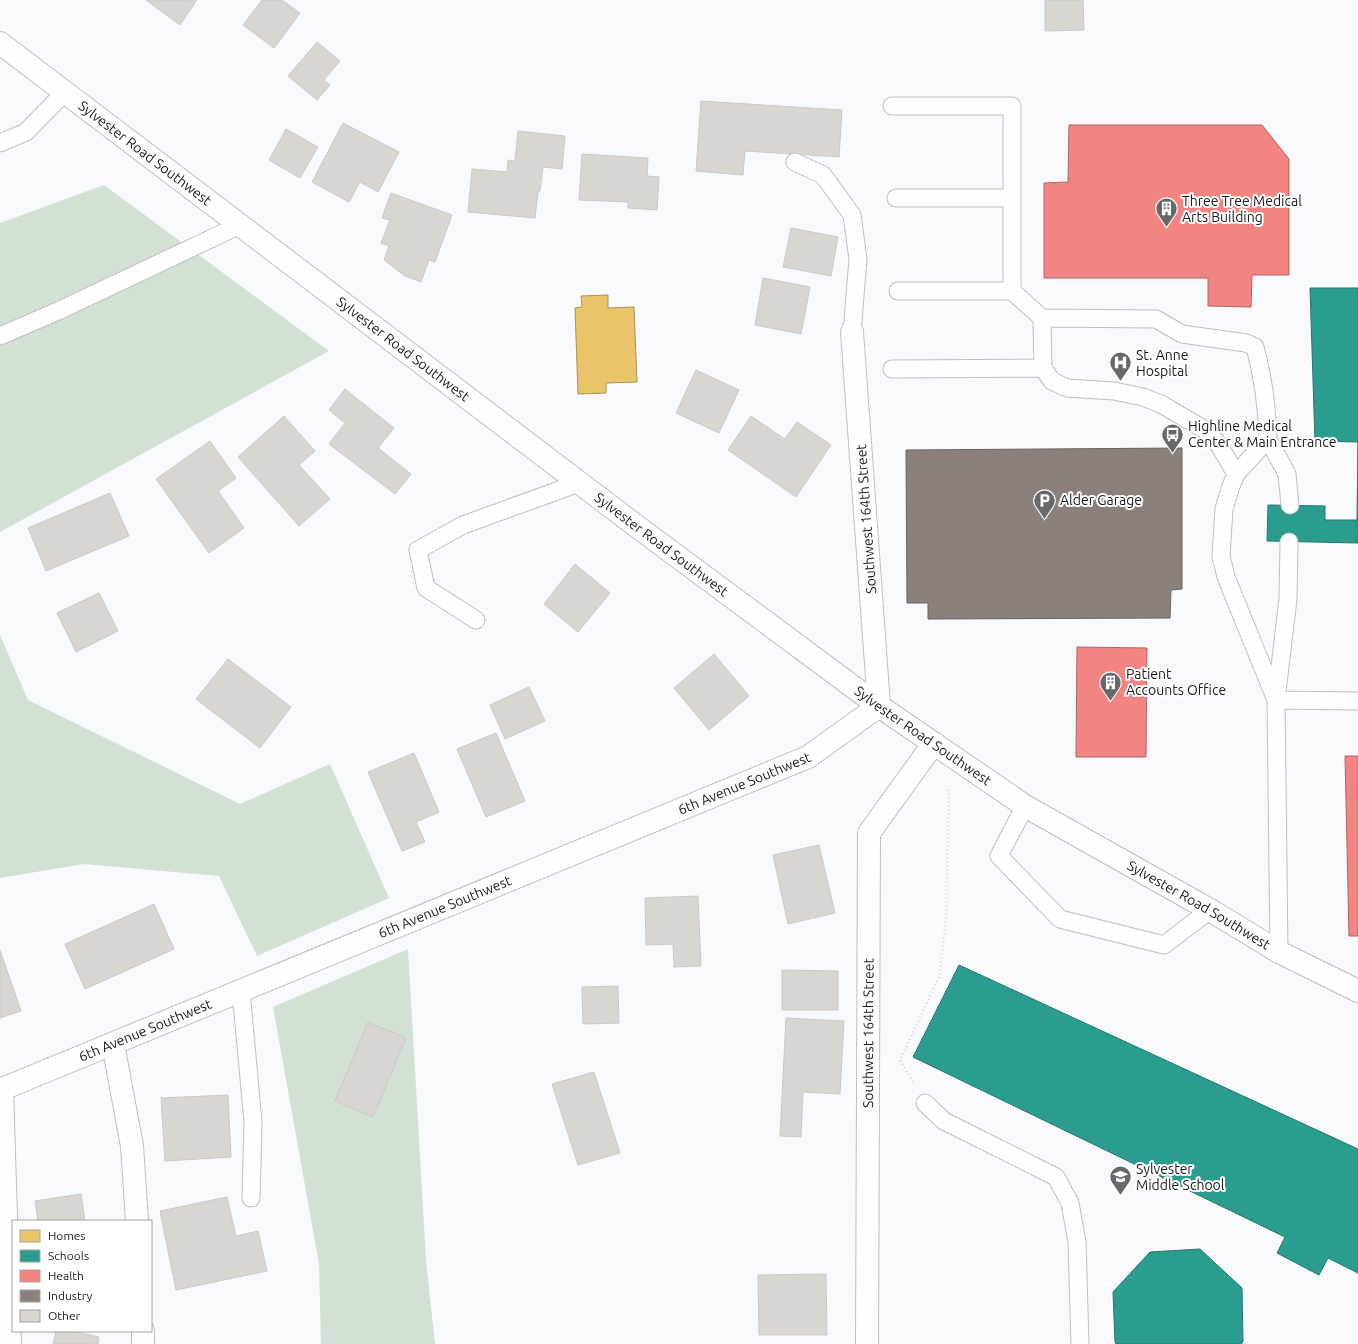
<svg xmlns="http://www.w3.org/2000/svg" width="1358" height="1344" viewBox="0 0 1358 1344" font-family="Ubuntu,sans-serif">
	<rect width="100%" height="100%" fill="#f8f9fc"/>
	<path fill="#d2e1d3" d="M104 185 329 351 0 532V223Z
		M0 635 28 700 240 804 330 764 389 898 257 956 219 876 84 864 0 878Z
		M408 949 426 1260 435 1344H321L319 1264 273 1007Z"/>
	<path fill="#e9c46a" stroke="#ab9152" d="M608 295V308L634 307 637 382 606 383V393L578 394 575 308 582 307 581 296Z"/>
	<path fill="#2a9d8f" stroke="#25766c" d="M1310 288H1358V543L1267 541 1268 505 1325 506V520H1357L1358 442 1315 441Z
		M959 965 1358 1149V1273L1328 1258 1319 1275 1277 1253 1285 1237 913 1057Z
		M1200 1249 1242 1288 1243 1342 1241 1344H1116L1115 1342 1113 1292 1150 1252Z"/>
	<path fill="#f28482" stroke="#b16463" d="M1069 125H1262L1289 159V275H1252L1251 307 1208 306V278H1044V183L1068 182Z
		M1077 647 1147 648 1146 757H1076Z
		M1345 756H1358V936H1349Z"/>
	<path fill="#8a817c" stroke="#68625f" d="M1182 448V589L1171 590 1170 618 928 619V603H907L906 450Z"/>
	<path fill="#d9d5d0" stroke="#c9c9c9" d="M146 0H197L180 25Z
		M262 0H282L300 13 274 48 243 25Z
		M1045 0H1083L1084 30 1045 31Z
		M317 42 340 61 324 80 330 85 317 100 288 76Z
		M701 101 842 110 839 157 745 151 743 175 696 171Z
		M343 123 399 152 378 192 360 182 349 202 312 182Z
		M286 129 318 147 300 178 269 160Z
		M518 131 565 136 562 169 543 167 540 191H538L535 218 468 212 472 169 507 172 508 160 515 161Z
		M582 154 648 158 647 176 659 177 657 210 628 208V202L579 200Z
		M391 193 452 215 435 262 429 260 421 282 405 276 384 260 389 246 381 243 390 220 382 218Z
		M791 228 838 237 831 276 783 267Z
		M763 278 810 287 801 334 755 325Z
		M696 370 739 390 719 433 676 413Z
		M345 389 394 428 378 448 411 474 395 494 329 444 345 423 329 410Z
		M284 416 315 451 299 465 330 499 299 526 238 457Z
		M751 416 785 439 797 422 831 445 796 497 728 450Z
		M210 441 236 478 218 491 244 528 209 553 156 479Z
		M110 493 129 536 46 571 28 528Z
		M575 564 610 593 578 632 544 604Z
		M99 593 118 631 76 652 57 613Z
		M714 654 749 696 709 730 674 688Z
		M228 659 291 707 260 748 196 699Z
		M529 687 545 721 505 739 490 705Z
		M496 733 525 801 486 817 457 749Z
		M414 753 439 812 416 822 425 842 402 851 368 772Z
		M819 845 835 913 788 924 773 855Z
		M698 896 701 966 674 967 673 944 646 945 645 898Z
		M154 904 174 949 85 989 65 944Z
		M0 950 21 1011 0 1018Z
		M782 970 838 971V1010H782Z
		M618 986 619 1023 583 1024 582 987Z
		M786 1018 844 1021 840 1094 803 1092 801 1137 780 1136Z
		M368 1022 406 1038 373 1117 335 1101Z
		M594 1072 620 1153 578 1165 552 1084Z
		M228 1095 231 1157 165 1161 161 1098Z
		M81 1194 85 1221H38L35 1201Z
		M227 1197 236 1236 258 1231 267 1271 176 1290 160 1211Z
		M826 1274 827 1335H759L758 1275Z
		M56 1331H72L99 1337 98 1344H53Z"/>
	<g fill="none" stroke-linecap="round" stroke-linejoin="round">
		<defs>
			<path id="service" d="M892 106H1012V291H898
				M0 143 26 132 65 92
				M795 162 823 175 852 215 858 259 852 332
				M896 198H1012
				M1012 291 1042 318 1156 319 1182 334 1246 343 1255 347C1263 376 1267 408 1268 439L1236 474 1231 486 1224 509 1221 556 1226 577 1276 700 1279 952
				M1042 318 1043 368 1052 381 1067 388 1114 391 1143 397 1161 404 1205 430 1219 445 1236 474
				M0 336 58 311 240 225
				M892 369 1043 368
				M1268 439 1287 474 1290 505
				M1289 542 1288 599 1276 700 1358 701
				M476 620 426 588 418 550 463 525 579 483
				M1025 806 999 856 1060 919 1164 945 1210 910
				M241 991 253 1122 251 1198
				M925 1103 944 1121 1056 1177 1070 1203 1077 1242 1080 1344"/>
			<g id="minor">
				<path d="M113 1044 132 1146 137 1221"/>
				<path d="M2 1089 10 1344"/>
				<path id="s1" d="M0 1090 808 757 879 706 852 332"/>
				<path d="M143 1331V1344"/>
				<path id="s2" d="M867 1344 869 833 934 743"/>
			</g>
			<g id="tertiary">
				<path id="s3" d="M0 43 639 528 879 706 1025 806 1210 910 1279 952 1358 991"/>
			</g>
		</defs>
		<use href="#service" stroke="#bfbfc1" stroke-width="19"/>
		<use href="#minor" stroke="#bfbfc1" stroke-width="24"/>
		<use href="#tertiary" stroke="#bfbfc1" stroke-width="24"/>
		<path stroke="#d6d6d7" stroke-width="2.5" stroke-dasharray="1 3" stroke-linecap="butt" d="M913 1082 900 1060 939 977 946 920 949 789"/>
		<use href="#service" stroke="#fefeff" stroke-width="17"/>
		<use href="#minor" stroke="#fefeff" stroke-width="22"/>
		<use href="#tertiary" stroke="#fefeff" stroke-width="22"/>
	</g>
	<defs>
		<symbol id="building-pin" viewBox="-11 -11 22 30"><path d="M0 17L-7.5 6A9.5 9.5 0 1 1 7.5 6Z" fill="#67686a" stroke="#fff"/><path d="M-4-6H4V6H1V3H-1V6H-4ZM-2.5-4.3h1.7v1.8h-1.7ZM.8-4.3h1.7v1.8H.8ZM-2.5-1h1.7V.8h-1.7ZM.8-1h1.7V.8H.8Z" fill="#fff"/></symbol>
		<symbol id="hospital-pin" viewBox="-11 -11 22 30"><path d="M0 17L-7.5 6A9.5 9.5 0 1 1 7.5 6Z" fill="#67686a" stroke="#fff"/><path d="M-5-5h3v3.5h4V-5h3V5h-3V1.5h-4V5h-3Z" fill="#fff"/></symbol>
		<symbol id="bus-pin" viewBox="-11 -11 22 30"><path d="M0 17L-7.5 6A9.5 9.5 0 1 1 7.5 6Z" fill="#67686a" stroke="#fff"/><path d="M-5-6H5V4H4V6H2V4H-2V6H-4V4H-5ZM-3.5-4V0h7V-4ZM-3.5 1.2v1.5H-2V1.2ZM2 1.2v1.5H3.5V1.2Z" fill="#fff"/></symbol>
		<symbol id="parking-pin" viewBox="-11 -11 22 30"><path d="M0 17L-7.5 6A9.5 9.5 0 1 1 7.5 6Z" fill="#67686a" stroke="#fff"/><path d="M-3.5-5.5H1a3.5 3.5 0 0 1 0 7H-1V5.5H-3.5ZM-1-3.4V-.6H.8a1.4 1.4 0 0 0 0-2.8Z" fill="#fff"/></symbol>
		<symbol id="school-pin" viewBox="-11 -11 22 30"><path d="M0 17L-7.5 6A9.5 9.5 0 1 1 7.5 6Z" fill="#67686a" stroke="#fff"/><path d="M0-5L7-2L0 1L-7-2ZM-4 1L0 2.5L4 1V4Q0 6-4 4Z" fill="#fff"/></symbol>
	</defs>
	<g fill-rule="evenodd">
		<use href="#building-pin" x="1154" y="196" width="25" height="34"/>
		<use href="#hospital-pin" x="1108" y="350" width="25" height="34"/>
		<use href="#bus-pin" x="1160" y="422" width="25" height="34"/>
		<use href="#parking-pin" x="1032" y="488" width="25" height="34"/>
		<use href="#building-pin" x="1098" y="670" width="25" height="34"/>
		<use href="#school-pin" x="1108" y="1164" width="25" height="34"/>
	</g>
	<g text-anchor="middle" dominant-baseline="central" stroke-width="4" stroke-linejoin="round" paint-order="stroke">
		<g font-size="14" fill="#191a1b" stroke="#fff">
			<text stroke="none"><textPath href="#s3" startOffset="182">Sylvester Road Southwest</textPath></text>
			<text stroke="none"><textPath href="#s3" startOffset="506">Sylvester Road Southwest</textPath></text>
			<text transform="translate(866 519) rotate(-94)">Southwest 164th Street</text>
			<text stroke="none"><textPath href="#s3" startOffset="830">Sylvester Road Southwest</textPath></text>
			<text stroke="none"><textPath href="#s3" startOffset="1154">Sylvester Road Southwest</textPath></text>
			<text stroke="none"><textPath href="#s1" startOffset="805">6th Avenue Southwest</textPath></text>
			<text stroke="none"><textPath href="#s3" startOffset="1478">Sylvester Road Southwest</textPath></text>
			<text stroke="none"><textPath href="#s1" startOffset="481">6th Avenue Southwest</textPath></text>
			<text stroke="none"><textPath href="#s1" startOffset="157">6th Avenue Southwest</textPath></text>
			<text stroke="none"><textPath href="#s2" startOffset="311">Southwest 164th Street</textPath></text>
		</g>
		<g font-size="14" fill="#191a1b" stroke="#fff" text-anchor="start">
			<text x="1182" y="201">Three Tree Medical<tspan x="1182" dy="16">Arts Building</tspan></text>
			<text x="1136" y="355">St. Anne<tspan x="1136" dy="16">Hospital</tspan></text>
			<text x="1188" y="426">Highline Medical<tspan x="1188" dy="16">Center &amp; Main Entrance</tspan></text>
			<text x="1060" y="500">Alder Garage</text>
			<text x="1126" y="674">Patient<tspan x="1126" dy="16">Accounts Office</tspan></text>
			<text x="1136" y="1169">Sylvester<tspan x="1136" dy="16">Middle School</tspan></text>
		</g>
	</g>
	<rect x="12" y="1220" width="140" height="112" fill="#ffffff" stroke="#a3a3a4"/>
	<rect x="20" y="1230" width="20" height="12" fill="#e9c46a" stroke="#a3a3a4"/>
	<text x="48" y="1240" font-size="12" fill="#191a1b">Homes</text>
	<rect x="20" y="1250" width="20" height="12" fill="#2a9d8f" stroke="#a3a3a4"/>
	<text x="48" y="1260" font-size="12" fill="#191a1b">Schools</text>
	<rect x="20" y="1270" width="20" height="12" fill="#f28482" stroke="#a3a3a4"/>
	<text x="48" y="1280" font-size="12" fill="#191a1b">Health</text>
	<rect x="20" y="1290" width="20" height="12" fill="#8a817c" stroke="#a3a3a4"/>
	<text x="48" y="1300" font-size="12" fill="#191a1b">Industry</text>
	<rect x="20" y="1310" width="20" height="12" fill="#d9d5d0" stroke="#a3a3a4"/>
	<text x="48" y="1320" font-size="12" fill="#191a1b">Other</text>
</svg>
